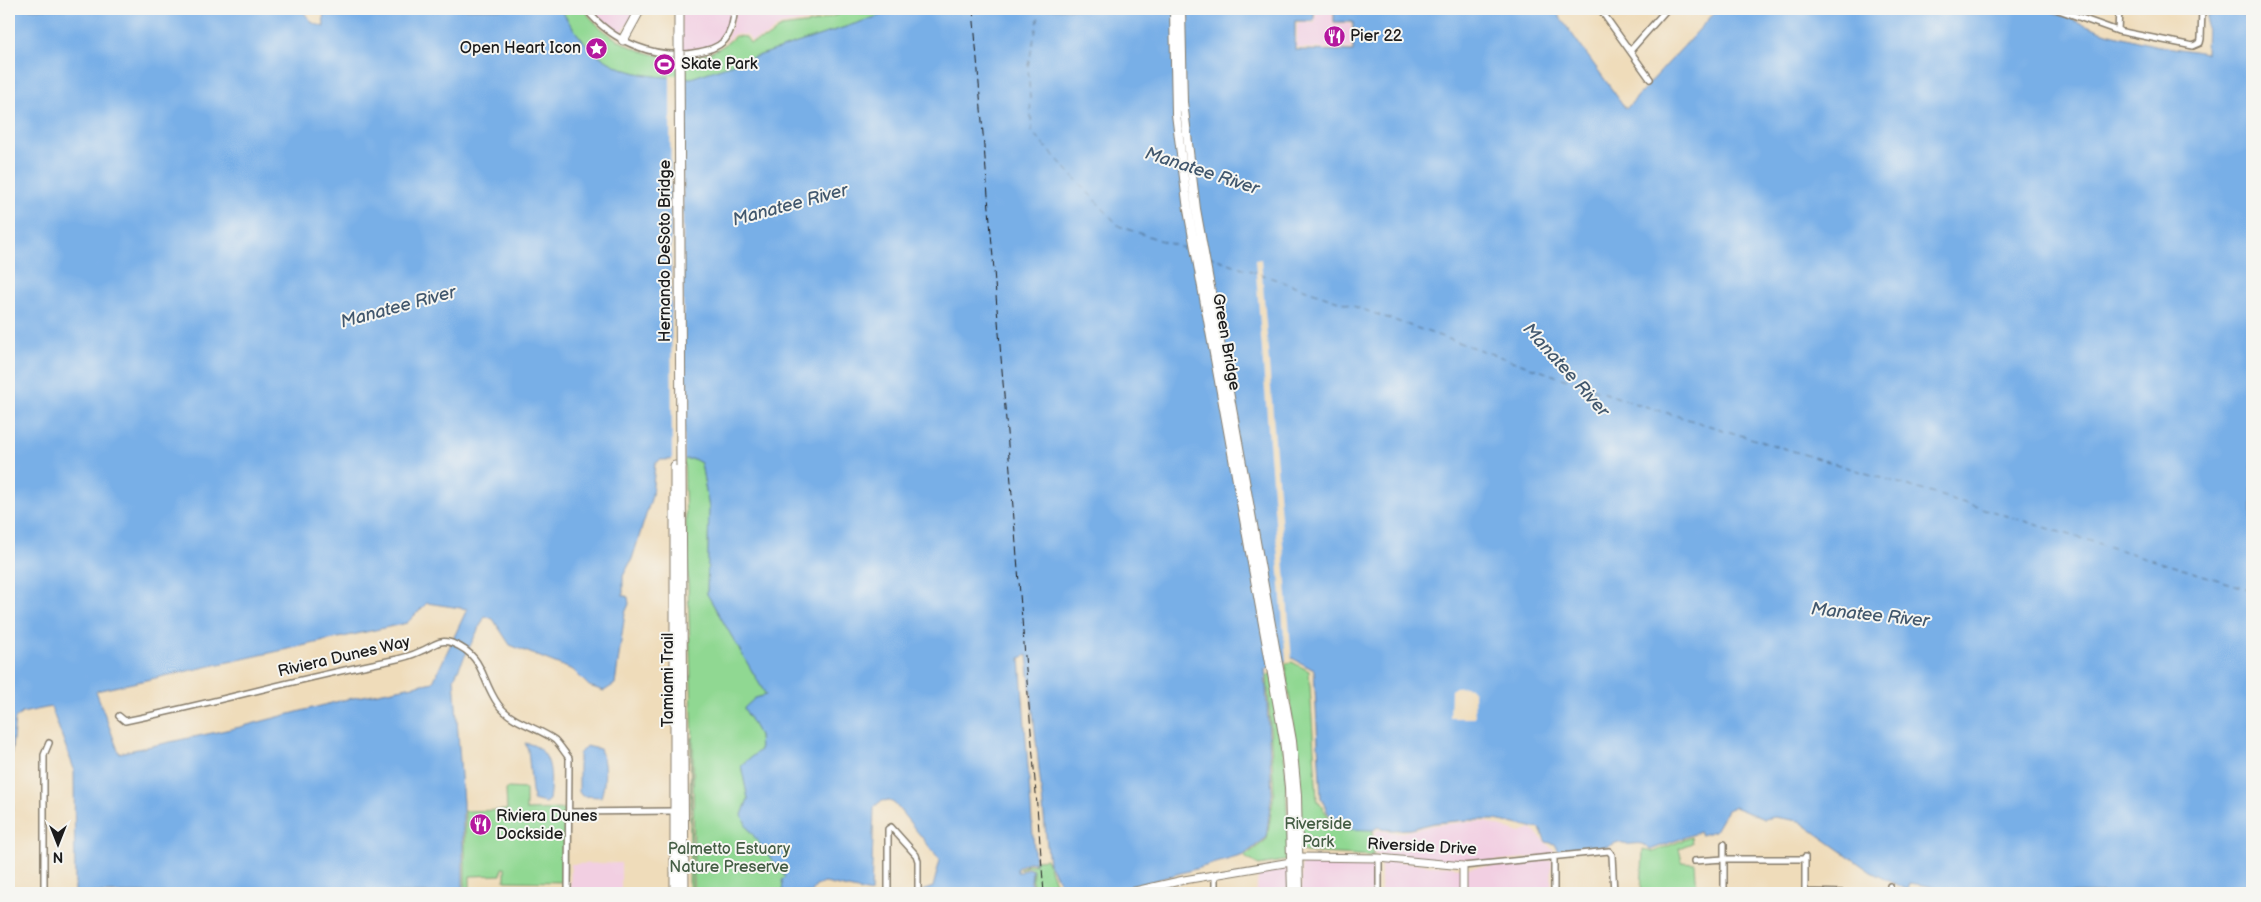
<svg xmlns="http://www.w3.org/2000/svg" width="2261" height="902" viewBox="0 0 2261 902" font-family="'Balsamiq Sans',sans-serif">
	<rect width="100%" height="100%" fill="#f6f6f2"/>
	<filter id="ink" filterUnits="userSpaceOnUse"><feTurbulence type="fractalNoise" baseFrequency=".02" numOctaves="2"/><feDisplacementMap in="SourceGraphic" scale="10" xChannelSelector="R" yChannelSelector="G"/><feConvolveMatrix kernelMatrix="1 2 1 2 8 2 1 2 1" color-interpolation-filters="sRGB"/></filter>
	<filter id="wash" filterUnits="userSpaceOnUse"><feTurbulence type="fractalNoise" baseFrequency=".0096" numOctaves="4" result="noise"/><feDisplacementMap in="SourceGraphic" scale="20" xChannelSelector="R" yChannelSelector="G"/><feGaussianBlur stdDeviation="1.12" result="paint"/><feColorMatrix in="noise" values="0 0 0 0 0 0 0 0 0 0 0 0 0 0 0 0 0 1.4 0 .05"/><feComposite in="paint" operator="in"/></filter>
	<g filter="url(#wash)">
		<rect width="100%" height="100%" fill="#efdcba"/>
		<path fill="#f2cfe2" d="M590 9H638L620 35 605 24Z
			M682 9H733L727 32 714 45 681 52Z
			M737 9H817L814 20 780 25 768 35 751 41 747 35 734 34 725 43Z
			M1316 9H1332L1333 23 1351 24V49L1297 48V23H1315Z
			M1468 822H1487L1520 833 1532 829 1555 852V855L1463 864 1375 855V832L1378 830 1399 833 1434 825Z
			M1329 859 1376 860V893H1301L1302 863Z
			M1381 860 1461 868V893H1381Z
			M1552 860 1551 893H1465V868Z
			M621 863V893H570L571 864Z
			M1289 865 1290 893H1256L1259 870Z"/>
		<path fill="#90d892" stroke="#567a57" d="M561 9H584C613 53 695 78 735 36L746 37 750 43 769 37 781 27 812 23 855 9H900L691 78C628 78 593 66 561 9Z
			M684 459H694L701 463 709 508 707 594 766 695 744 708 759 735 760 750 741 765 748 799 742 815 747 827 785 877V893H694L693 745Z
			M1292 662 1309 671 1317 800 1336 827 1373 829V856L1305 852 1301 849 1296 748 1285 663Z
			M1271 674 1285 762 1289 860 1259 865 1244 857 1267 839 1274 793 1267 675Z
			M691 737 692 893H689Z
			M508 788 526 789V810L566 809V882L505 881V868H502L501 875 470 876V893H463L465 885V811L507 810 506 790Z
			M1691 837 1692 843 1679 848 1682 862 1695 863 1697 893H1641L1643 850 1653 852Z
			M1046 859 1059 893H1032L1033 869 1027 866 1020 870 1019 869 1028 864 1035 865 1036 860Z"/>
		<path fill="#78afe7" stroke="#4a6682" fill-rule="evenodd" d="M9 9H301L313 23 324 27 323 9H561C593 66 628 78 691 78L900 9H1314V21H1295V50L1353 51V22H1334V9H1554L1626 109 1718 9H2045L2107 33 2154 45 2206 53 2207 16C2224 13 2236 12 2252 20V893H1940V888L1910 883 1908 890 1871 872 1799 821 1774 817 1764 819 1734 807 1727 810 1715 831 1701 835 1699 832 1650 850C1640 837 1630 849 1618 842L1609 846 1559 852 1555 844 1546 842 1540 829 1495 820H1468L1434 823 1410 829 1391 830 1378 827 1373 830 1343 829 1328 813 1321 798 1314 670 1292 658 1265 669 1272 793 1266 838 1244 855 1111 893H1066L1049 864 1027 655 1020 658 1035 863 1028 862 1017 868V872H1020L1027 868 1032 870 1030 893H922V891L933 887 940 860 895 804C887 798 879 800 874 808L871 893 825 883 816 886 811 893H783L782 880 785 877 747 827 742 815 748 799 741 765 760 750 759 735 744 708 755 698 766 695 707 594 709 508 701 463 694 459 660 460 655 464 652 496 632 559 623 576V595L628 597 629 604 625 613 615 684 604 691 589 686 573 670 510 645 493 619 485 616 454 678 463 803V885L461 893H75L74 769 51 707 22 713 15 719 11 759 13 810 9 811ZM427 603 467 609 433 682 343 700 240 727 119 753 96 691 407 623Z
			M525 743C554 747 552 778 549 800L545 803 533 800 528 750Z
			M586 746 600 749C606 762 606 783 601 797L582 796 579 792V754Z"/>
		<path fill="#efdcba" d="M670 75H682L684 462H672Z
			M1261 259 1292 661 1286 663 1255 260Z
			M1466 687 1471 688 1474 693 1475 718H1450L1451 690 1454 688Z"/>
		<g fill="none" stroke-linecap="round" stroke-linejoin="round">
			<path stroke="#78afe7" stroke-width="4.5" d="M9 816V823"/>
			<path stroke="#41576d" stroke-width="1" stroke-dasharray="6 5" stroke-linecap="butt" d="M1044 9 1040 11 1028 66 1032 132 1119 226 1192 251
				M1208 256 1631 402 2252 590"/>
		</g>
	</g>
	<g filter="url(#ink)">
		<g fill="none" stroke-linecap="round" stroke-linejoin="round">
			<defs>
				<path id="street" d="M586 9C612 42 657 61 699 52 708 50 717 48 724 41 732 32 733 20 735 9
					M1600 9 1650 79
					M2056 9 2118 31 2193 46 2200 43 2201 39 2202 9
					M2118 31 2119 9
					M1630 51 1667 9
					M119 716 125 721C214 703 300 678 388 661 399 659 411 656 421 651 432 647 439 638 452 643 485 656 480 678 498 704 511 723 538 727 555 740 560 745 565 753 569 758L568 893
					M569 812 675 811
					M1379 858V893
					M1694 861 1724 859H1805
					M1463 866 1609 851 1612 855 1614 893
					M1215 874V893
					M1805 892 1845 893
					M44 893V755L49 743
					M888 893V829L891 827 916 855 918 861V893
					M1554 893V857
					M1724 893V844
					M1805 893V857
					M1890 893V886"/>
				<path id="secondary" d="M2251 9H2252
					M1298 857 1379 858 1463 866V893
					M1126 893 1184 880 1291 862"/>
				<path id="primary" d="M1174 9 1176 114 1188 210 1284 740 1289 787 1292 893
					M1181 9 1183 102 1196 209 1292 741 1297 795 1299 893"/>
				<path id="highway" d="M679 9V36
					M623 40 640 9
					M681 466 684 893
					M675 893V466"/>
			</defs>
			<use href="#street" stroke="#867c6b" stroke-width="8"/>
			<use href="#secondary" stroke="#867c6b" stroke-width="9"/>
			<use href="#primary" stroke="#867c6b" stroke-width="10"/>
			<use href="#highway" stroke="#867c6b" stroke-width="11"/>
			<use href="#street" stroke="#fff" stroke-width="5"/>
			<use href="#secondary" stroke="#fff" stroke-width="7"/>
			<use href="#primary" stroke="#fff" stroke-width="8"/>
			<use href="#highway" stroke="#fff" stroke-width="9"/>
			<path stroke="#1c1c1c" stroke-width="1" stroke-dasharray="8 4" stroke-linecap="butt" d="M973 9 1044 893"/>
			<defs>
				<path id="highway-bridge" d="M679 36 681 466"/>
			</defs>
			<use href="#highway-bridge" stroke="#867c6b" stroke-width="11" stroke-linecap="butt"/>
			<use href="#highway-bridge" stroke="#fff" stroke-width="9"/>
		</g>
	</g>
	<defs>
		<symbol id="restaurant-disc" viewBox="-11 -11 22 22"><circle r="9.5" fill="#b5179e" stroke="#f6f6f2"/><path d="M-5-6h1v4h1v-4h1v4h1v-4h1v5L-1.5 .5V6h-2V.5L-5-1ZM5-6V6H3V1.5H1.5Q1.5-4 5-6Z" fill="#fff"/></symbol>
		<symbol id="sight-disc" viewBox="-11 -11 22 22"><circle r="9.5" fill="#b5179e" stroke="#f6f6f2"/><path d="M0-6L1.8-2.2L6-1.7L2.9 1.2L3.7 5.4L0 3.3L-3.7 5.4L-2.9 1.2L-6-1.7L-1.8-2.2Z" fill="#fff"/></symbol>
		<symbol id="stadium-disc" viewBox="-11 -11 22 22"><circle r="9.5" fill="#b5179e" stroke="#f6f6f2"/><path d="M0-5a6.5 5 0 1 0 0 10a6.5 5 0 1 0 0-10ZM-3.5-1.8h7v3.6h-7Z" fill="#fff"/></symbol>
	</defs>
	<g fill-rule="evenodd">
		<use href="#restaurant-disc" x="1322" y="24" width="25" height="25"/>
		<use href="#sight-disc" x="584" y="36" width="25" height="25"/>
		<use href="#stadium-disc" x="652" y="52" width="25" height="25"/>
		<use href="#restaurant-disc" x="468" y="812" width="25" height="25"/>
	</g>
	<g text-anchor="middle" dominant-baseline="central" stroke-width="4" stroke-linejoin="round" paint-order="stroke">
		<g font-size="16" fill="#1c1c1c" stroke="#f6f6f2" text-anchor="start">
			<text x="1350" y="36">Pier 22</text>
			<text x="581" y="48" text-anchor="end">Open Heart Icon</text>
			<text x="681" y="64">Skate Park</text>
			<text x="496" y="816">Riviera Dunes<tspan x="496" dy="18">Dockside</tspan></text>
		</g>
		<g font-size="16" fill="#1c1c1c" stroke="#f6f6f2">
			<text transform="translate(665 251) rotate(-90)">Hernando DeSoto Bridge</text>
			<text transform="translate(1226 342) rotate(80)">Green Bridge</text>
			<text transform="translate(344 657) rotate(-13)">Riviera Dunes Way</text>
			<text transform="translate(668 680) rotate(-90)">Tamiami Trail</text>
			<text transform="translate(1422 847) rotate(3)">Riverside Drive</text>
		</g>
		<g font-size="16" fill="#455e45" stroke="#f6f6f2">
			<text x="1318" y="824">Riverside<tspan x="1318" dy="18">Park</tspan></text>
			<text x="729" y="849">Palmetto Estuary<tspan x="729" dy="18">Nature Preserve</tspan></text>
		</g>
		<g font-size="18" font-style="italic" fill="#41576d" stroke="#f6f6f2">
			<text transform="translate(1202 171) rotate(18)">Manatee River</text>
			<text transform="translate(790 205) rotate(-15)">Manatee River</text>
			<text transform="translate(398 307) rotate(-15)">Manatee River</text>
			<text transform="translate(1566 370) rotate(48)">Manatee River</text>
			<text transform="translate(1870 615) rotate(6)">Manatee River</text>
		</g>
	</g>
	<rect width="2261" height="902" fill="none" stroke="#f6f6f2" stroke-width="30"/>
	<g transform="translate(58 844) rotate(180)" stroke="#f6f6f2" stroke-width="4" paint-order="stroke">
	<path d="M0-4L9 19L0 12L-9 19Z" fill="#1c1c1c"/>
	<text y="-8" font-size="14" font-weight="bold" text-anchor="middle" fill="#1c1c1c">N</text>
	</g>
</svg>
